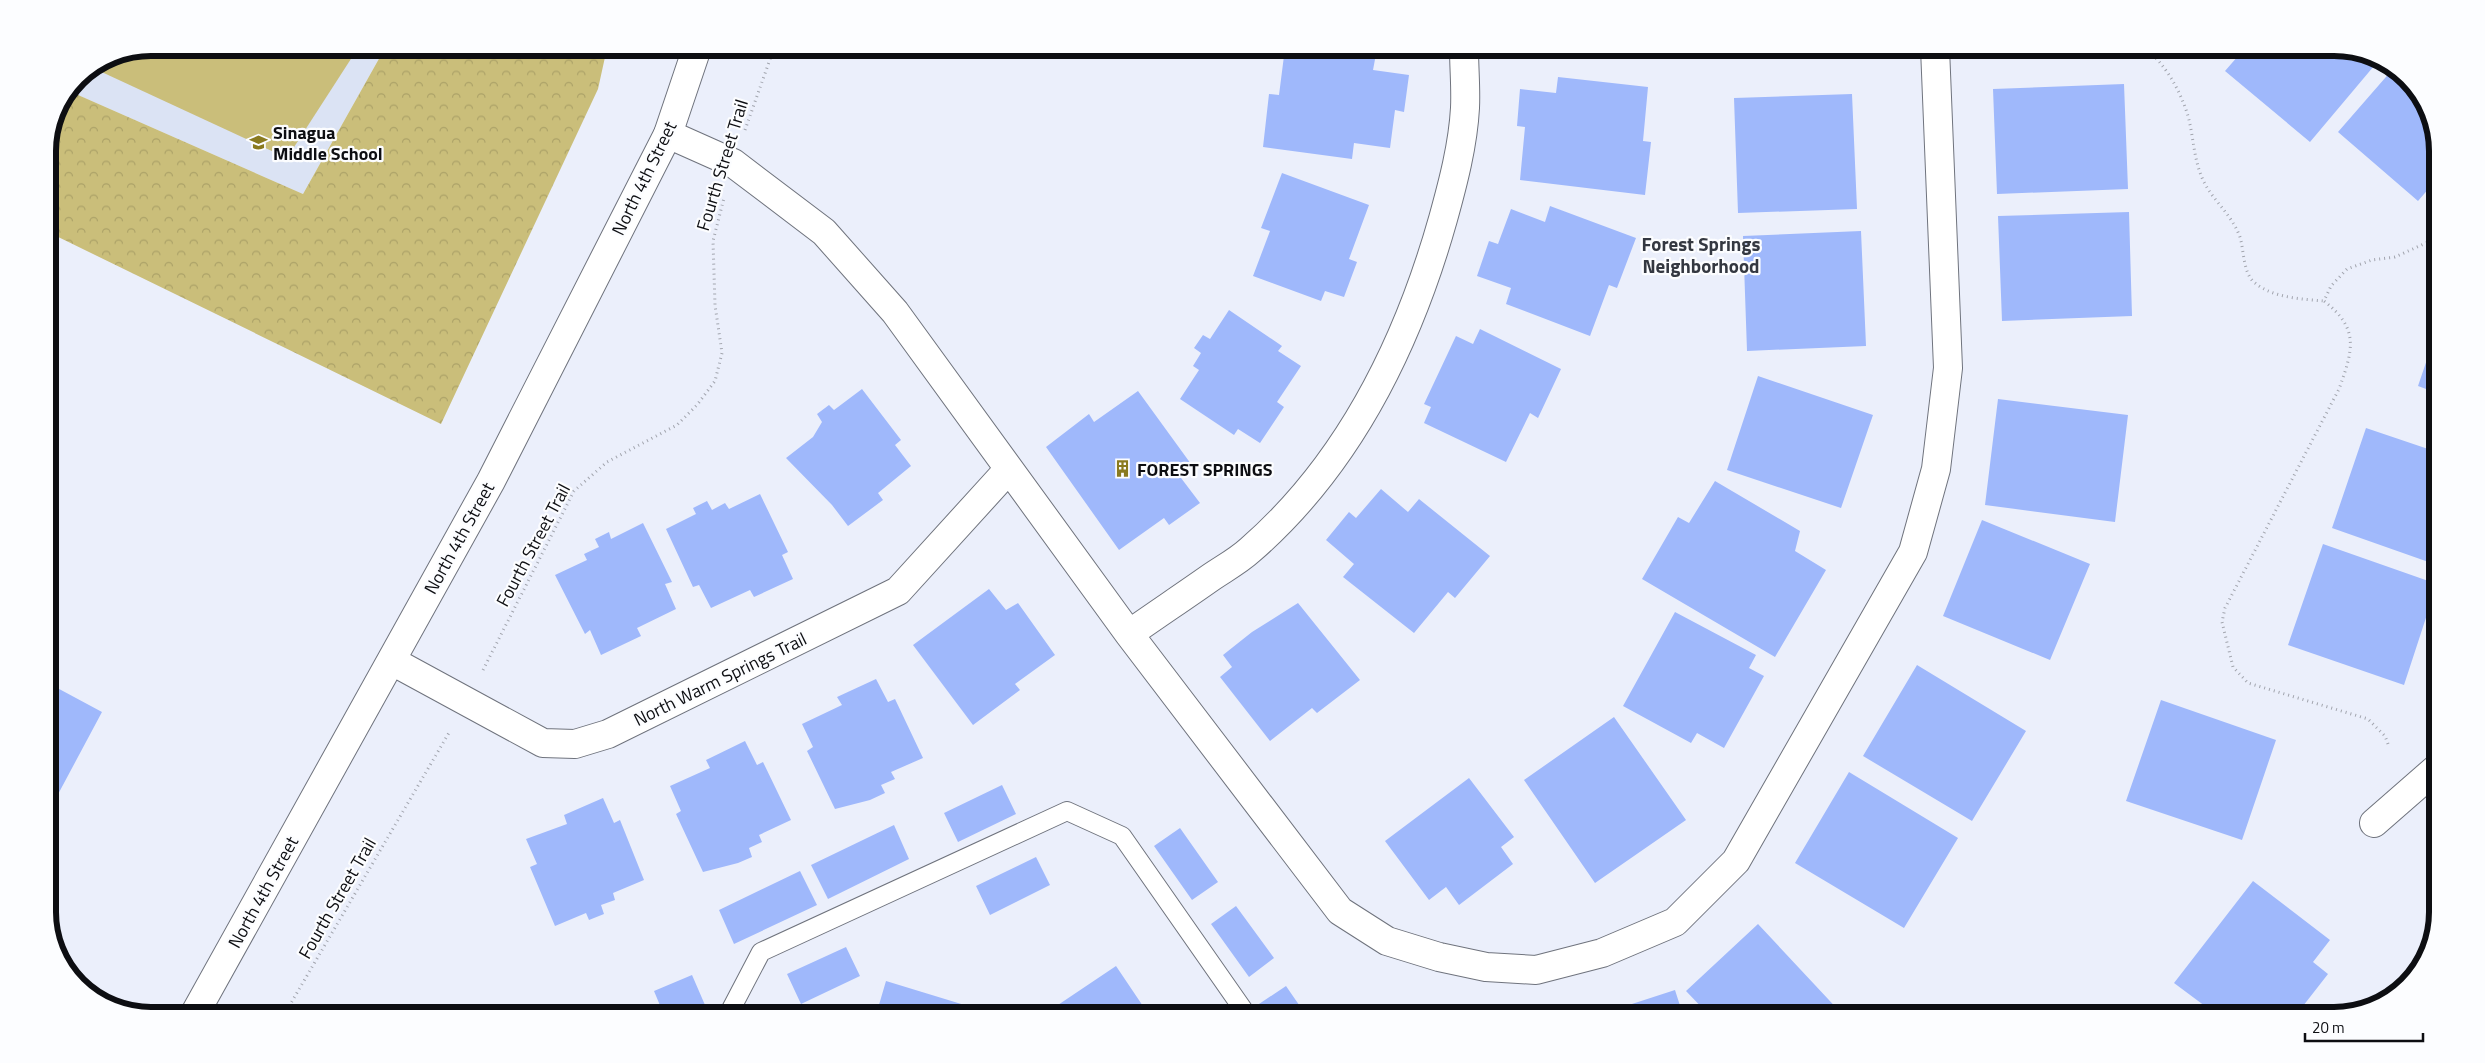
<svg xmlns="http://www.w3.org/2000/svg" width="2485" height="1063" viewBox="0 0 2485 1063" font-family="'Titillium Web',sans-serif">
	<defs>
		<pattern id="forest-crowns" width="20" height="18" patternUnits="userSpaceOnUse" patternTransform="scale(1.25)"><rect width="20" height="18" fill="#cabe7a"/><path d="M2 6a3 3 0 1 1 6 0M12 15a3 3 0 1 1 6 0" fill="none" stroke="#aca268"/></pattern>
	</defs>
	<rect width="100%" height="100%" fill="#ebeffb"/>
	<path fill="#dbe3f4" d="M151 48H385L303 194 69 91 78 78 112 55Z"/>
	<path fill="#cabe7a" d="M151 48H358L287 158 93 68 112 55Z"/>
	<path fill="url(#forest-crowns)" d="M385 48H607L598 89 441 424 48 232V145L56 111 69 91 303 194Z"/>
	<path fill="#9fb8fb" d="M1285 48H1327L1376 54 1373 70 1409 75 1404 112 1395 110 1390 148 1354 143 1352 159 1263 147 1269 94 1279 95Z
		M2245 48H2334L2373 55 2379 60 2310 142 2225 71Z
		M2392 70 2420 93 2437 145V179L2418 201 2338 132Z
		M1558 77 1648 87 1643 141 1651 142 1645 195 1520 180 1525 127 1517 126 1520 89 1556 93Z
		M2124 84 2128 189 1997 194 1993 89Z
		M1852 94 1857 209 1738 213 1734 98Z
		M1282 173 1369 205 1349 259 1357 262 1344 297 1325 291 1321 301 1253 276 1270 231 1261 228Z
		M1550 206 1636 238 1617 288 1609 285 1590 336 1506 304 1511 288 1477 276 1489 241 1498 244 1511 209 1545 222Z
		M2129 212 2132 316 2002 321 1998 216Z
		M1861 231 1866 346 1747 351 1743 236Z
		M1229 310 1282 346 1278 351 1301 366 1277 402 1284 407 1260 443 1238 429 1234 435 1180 399 1199 370 1193 366 1201 353 1194 348 1203 335 1210 339Z
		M1480 329 1561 369 1538 418 1530 413 1506 462 1424 423 1431 407 1424 404 1456 336 1473 344Z
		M2437 330V393L2418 386Z
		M1758 376 1873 415 1841 508 1727 470Z
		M862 389 901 440 895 445 911 466 878 493 883 500 848 526 832 505 786 458 813 437 822 422 817 414 829 405 834 410Z
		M1138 391 1191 464 1178 474 1200 503 1169 525 1164 518 1119 550 1046 447 1089 414 1094 422Z
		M1998 399 2128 415 2115 522 1985 505Z
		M2366 428 2437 452V565L2332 528Z
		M1715 481 1800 531 1795 551 1826 570 1775 657 1642 579 1678 517 1689 523Z
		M1381 489 1408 512 1419 499 1490 556 1455 598 1448 592 1414 633 1343 577 1354 564 1326 540 1349 512 1356 518Z
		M760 494 788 552 782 555 793 579 754 597 750 590 711 608 699 585 693 587 666 529 696 514 693 508 707 501 712 510 725 503 729 509Z
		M1982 520 2090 564 2050 660 1943 616Z
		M643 523 672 582 665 584 676 609 637 628 641 636 601 655 590 630 585 634 555 575 587 560 584 554 599 547 595 539 609 532 611 539Z
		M2323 544 2437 584 2404 685 2288 645Z
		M989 589 1006 610 1018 603 1055 655 1015 684 1020 690 973 725 913 645Z
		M1298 603 1360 680 1317 713 1312 708 1270 741 1220 677 1232 667 1223 655 1252 632Z
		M1675 612 1756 655 1749 668 1764 676 1724 748 1697 733 1691 743 1623 706Z
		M1917 665 2026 731 1972 821 1863 756Z
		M876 679 888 702 895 699 923 758 891 772 895 779 881 785 885 793 870 800 835 809 807 751 813 747 802 724 842 705 837 697Z
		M48 683 102 712 48 813Z
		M2161 700 2276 740 2242 840 2126 801Z
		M1614 717 1686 820 1595 883 1524 780Z
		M745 741 757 765 763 762 791 820 759 835 762 842 749 848 752 857 738 863 703 872 676 814 681 811 670 786 710 768 706 760Z
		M1849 772 1958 838 1904 928 1795 863Z
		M1469 778 1514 837 1501 847 1513 864 1459 905 1446 887 1429 900 1385 841Z
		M1002 785 1016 814 958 842 944 813Z
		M603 798 614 823 620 820 644 880 613 893 615 900 601 905 604 914 589 920 586 913 555 926 530 867 537 864 526 839 567 824 564 815Z
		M894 825 909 859 828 899 811 865Z
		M1180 828 1218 882 1192 900 1154 846Z
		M1036 857 1050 885 990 915 976 886Z
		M800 871 817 905 734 944 719 910Z
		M2253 881 2330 940 2313 962 2328 974 2296 1015H2217L2174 983Z
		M1236 906 1274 958 1249 977 1211 924Z
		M1758 924 1843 1015H1709L1686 991Z
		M846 947 860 976 801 1004 787 974Z
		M1116 966 1149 1015H1043Z
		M692 975 705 1005 677 1015H664L654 991Z
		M886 981 994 1014V1015H876Z
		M1286 986 1306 1015H1258L1253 1008Z
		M1675 990 1683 1015H1598Z"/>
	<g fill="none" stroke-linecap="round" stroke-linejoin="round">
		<defs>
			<path id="service" d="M728 1015 761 952 1067 811 1122 836 1247 1015"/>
			<path id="minor" d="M668 134 733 163 824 232 895 312 1129 634C1156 615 1183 597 1210 578 1223 569 1238 561 1250 550 1349 464 1408 343 1443 219 1453 183 1463 145 1465 108 1466 88 1464 68 1464 48
				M1129 634 1340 911 1387 941 1439 957 1486 967 1536 970 1602 953 1675 922 1736 861 1913 552 1936 469 1948 368 1935 48
				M392 661 543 743 575 744 608 734 898 591 1008 470
				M2374 823 2437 768"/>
			<path id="tertiary" d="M194 1015 491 481 668 134 697 48"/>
		</defs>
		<use href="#service" stroke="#6f737d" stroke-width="20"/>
		<use href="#minor" stroke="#6f737d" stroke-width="30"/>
		<use href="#tertiary" stroke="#6f737d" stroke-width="30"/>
		<path stroke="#a2a5ae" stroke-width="3" stroke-dasharray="1 4" stroke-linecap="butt" d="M2145 48C2163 62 2177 85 2185 107 2194 130 2192 156 2203 180 2212 200 2231 213 2240 237 2244 250 2243 274 2255 283 2273 298 2302 299 2324 301
			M745 130 774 48
			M483 670 574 491 607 462 677 425 697 405 715 381 722 353 715 305 713 241 724 198
			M2388 744 2385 736 2368 719 2248 683 2233 667 2222 622 2225 608 2339 389C2353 350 2360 329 2324 301L2331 286 2347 269 2372 260 2395 257 2437 238
			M284 1015 450 731"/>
		<use href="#service" stroke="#fff" stroke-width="18"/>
		<use href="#minor" stroke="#fff" stroke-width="28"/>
		<use href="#tertiary" stroke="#fff" stroke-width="28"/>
	</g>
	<defs>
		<symbol id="school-bare" viewBox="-9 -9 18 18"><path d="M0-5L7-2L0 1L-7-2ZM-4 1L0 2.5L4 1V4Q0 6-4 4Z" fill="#897a1f" stroke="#fcfdff" stroke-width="2.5" paint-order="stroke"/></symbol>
		<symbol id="building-bare" viewBox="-9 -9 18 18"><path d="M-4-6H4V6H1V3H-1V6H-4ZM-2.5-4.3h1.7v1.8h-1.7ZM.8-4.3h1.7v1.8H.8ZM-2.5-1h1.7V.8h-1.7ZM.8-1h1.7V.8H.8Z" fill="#897a1f" stroke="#fcfdff" stroke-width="2.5" paint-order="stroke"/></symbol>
	</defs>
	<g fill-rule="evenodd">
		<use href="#school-bare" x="246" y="130" width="25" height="25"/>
		<use href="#building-bare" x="1110" y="456" width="25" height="25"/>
	</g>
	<g text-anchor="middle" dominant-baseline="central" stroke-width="4.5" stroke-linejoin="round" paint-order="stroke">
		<g font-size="18" font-weight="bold" fill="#0d0e12" stroke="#fcfdff" text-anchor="start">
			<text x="273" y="132">Sinagua<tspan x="273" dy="21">Middle School</tspan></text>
			<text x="1137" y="469">FOREST SPRINGS</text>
		</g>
		<g font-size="18" fill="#0d0e12" stroke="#fcfdff">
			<text transform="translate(722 165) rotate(-73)">Fourth Street Trail</text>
			<text transform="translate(644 178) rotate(-64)">North 4th Street</text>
			<text transform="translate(459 538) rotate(-61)">North 4th Street</text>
			<text transform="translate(533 545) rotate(-62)">Fourth Street Trail</text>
			<text transform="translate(720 679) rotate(-26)">North Warm Springs Trail</text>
			<text transform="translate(263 892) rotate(-61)">North 4th Street</text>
			<text transform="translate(337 898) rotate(-60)">Fourth Street Trail</text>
		</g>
		<g font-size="19" font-weight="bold" fill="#343841" stroke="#fcfdff">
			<text x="1701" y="243">Forest Springs<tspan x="1701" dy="22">Neighborhood</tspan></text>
		</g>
	</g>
	<path d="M0 0H2485V1063H0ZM151 56H2334A95 95 0 0 1 2429 151V912A95 95 0 0 1 2334 1007H151A95 95 0 0 1 56 912V151A95 95 0 0 1 151 56Z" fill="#fcfdff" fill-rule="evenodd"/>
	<path fill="none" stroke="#0d0e12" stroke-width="6" d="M151 56H2334A95 95 0 0 1 2429 151V912A95 95 0 0 1 2334 1007H151A95 95 0 0 1 56 912V151A95 95 0 0 1 151 56Z"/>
	<path d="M2305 1033v8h118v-8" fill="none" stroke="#0d0e12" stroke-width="2.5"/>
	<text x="2312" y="1033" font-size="15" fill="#0d0e12" stroke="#fcfdff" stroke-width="4" paint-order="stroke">20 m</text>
</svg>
